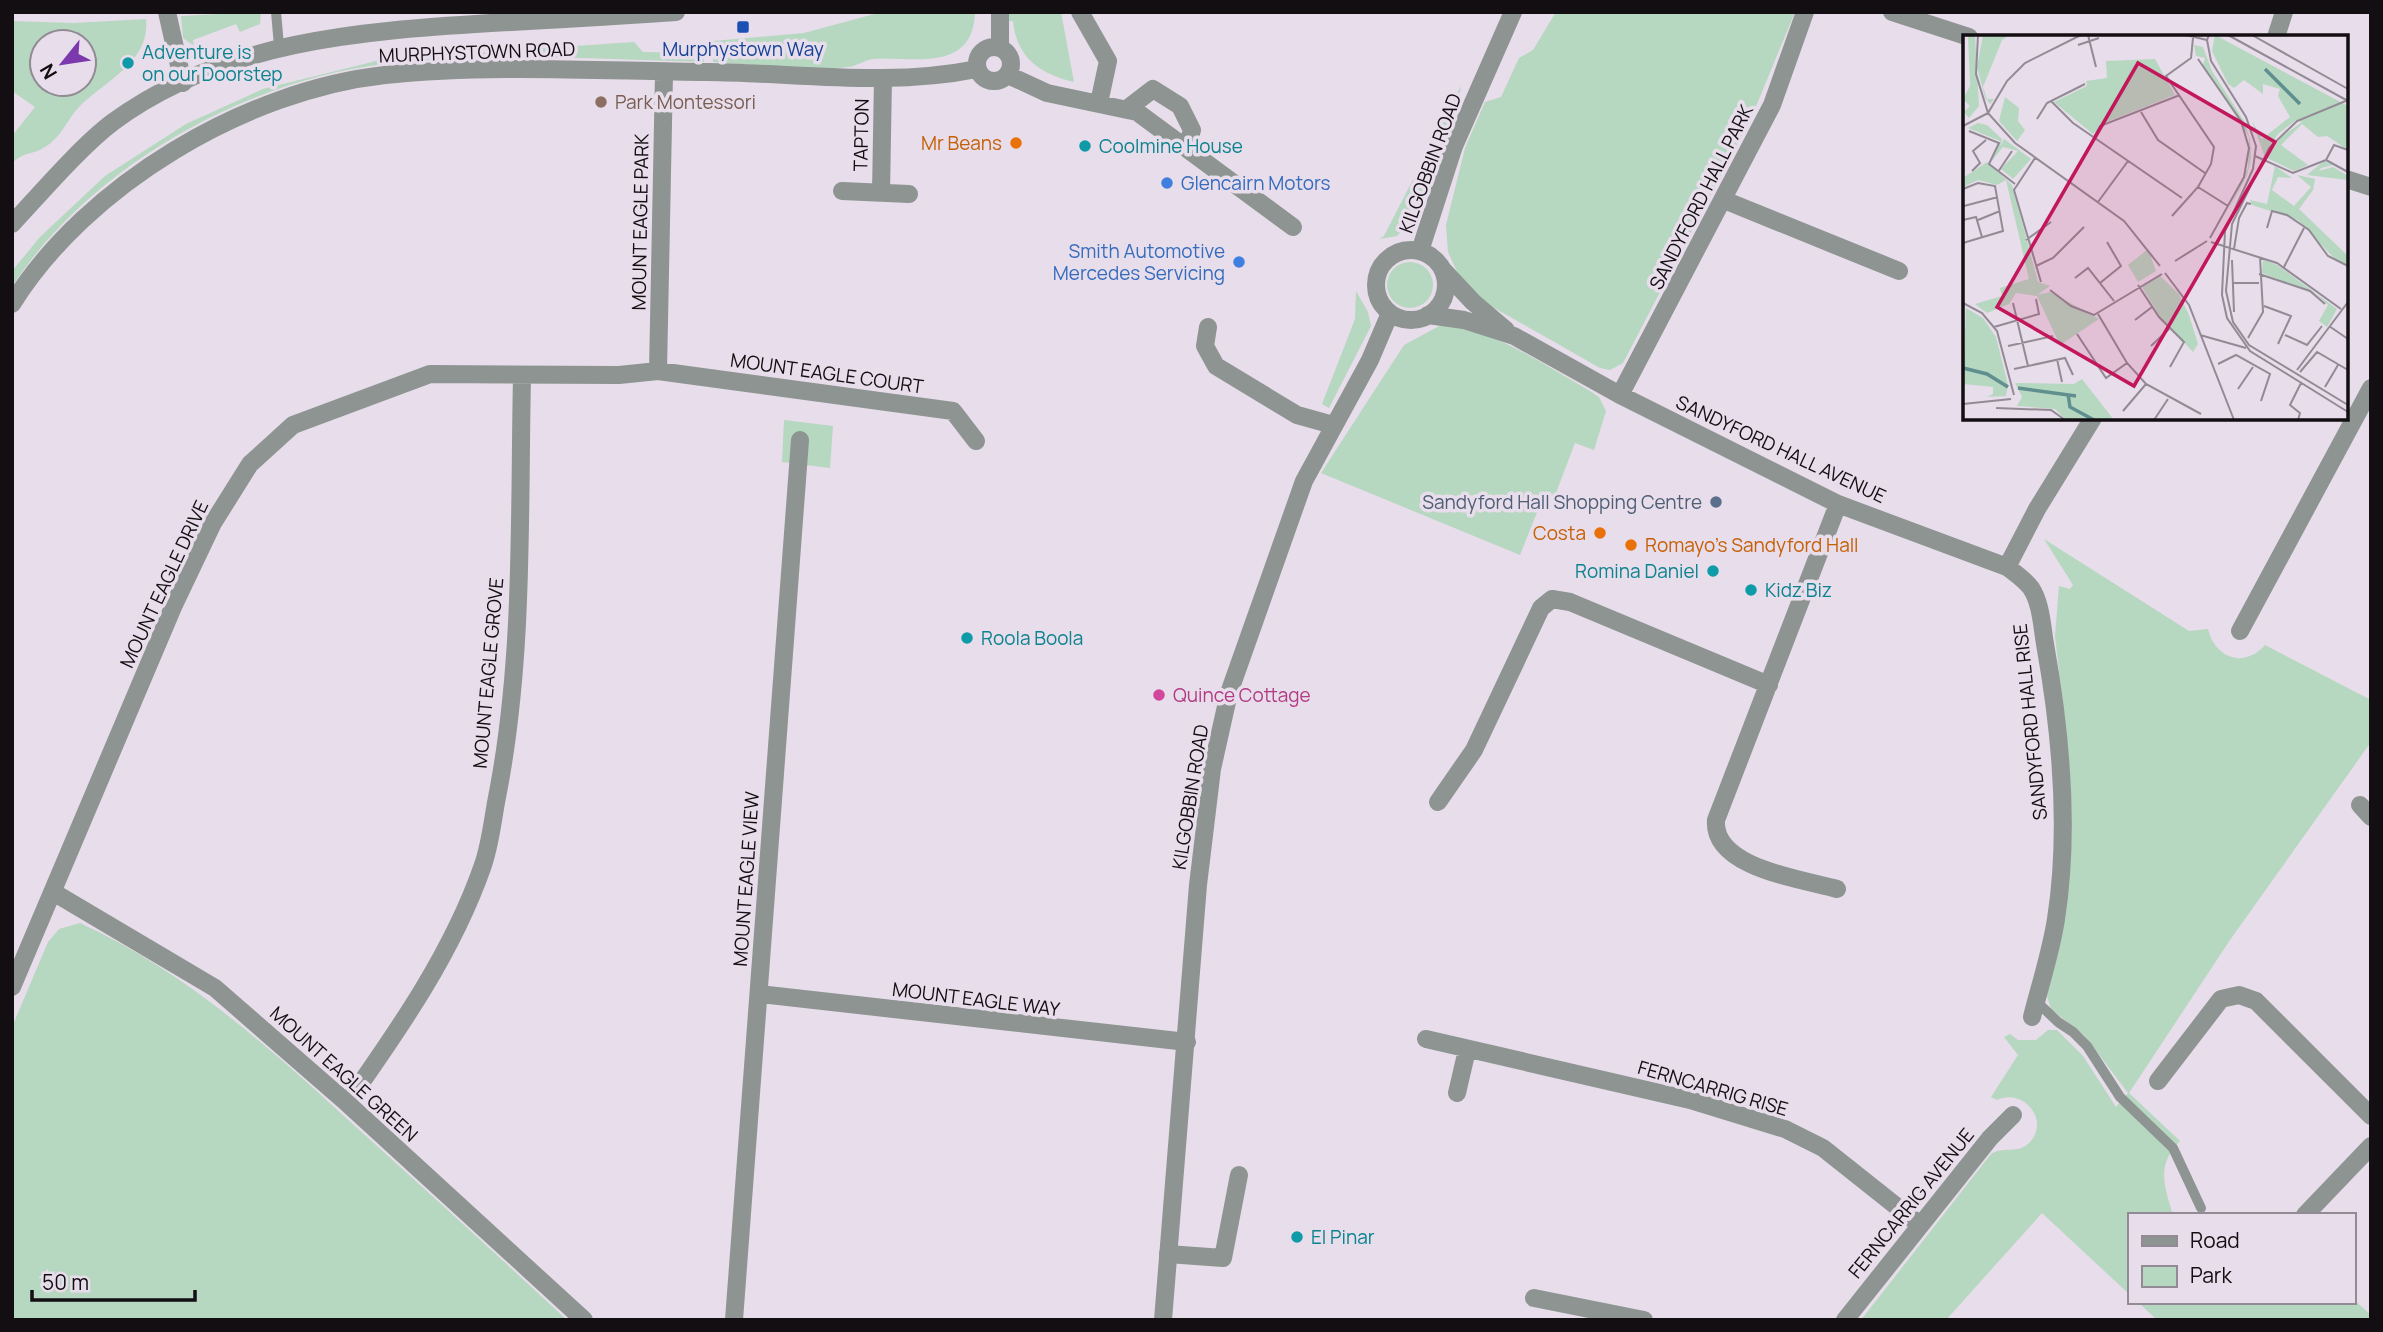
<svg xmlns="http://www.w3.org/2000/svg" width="2383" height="1332" viewBox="0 0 2383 1332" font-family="Manrope,sans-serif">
	<rect width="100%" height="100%" fill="#e8ddea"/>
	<path fill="#b6d7c0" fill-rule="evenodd" d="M261 12 260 24 240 32 236 24 193 40 194 46 183 38 181 16Z
		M882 12H975C973 74 913 56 873 59 865 60 857 66 848 67 804 72 757 64 713 62V41L804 33Z
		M1009 12H1061L1074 82C1041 74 1017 59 1013 21H1008Z
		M1556 12H1795L1752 116 1623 363 1610 370 1600 368 1482 301 1460 278 1448 252 1446 225 1465 148 1485 102 1501 97 1519 58 1533 50Z
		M146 19C151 61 105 81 80 106 67 119 62 137 45 147 33 155 25 151 12 163V136L35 107 12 91V21L73 23ZM42 42H84V84H42Z
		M634 42 643 52 703 53 704 62C598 59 490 52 385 64 245 80 88 168 12 287V271L40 237 105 176 186 124 263 89 384 59Z
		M1461 86C1459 105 1413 224 1397 236L1379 239 1384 236Z
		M1387 285a23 23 0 1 1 46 0a23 23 0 1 1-46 0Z
		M1356 291 1368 312 1371 326 1329 408 1322 404 1355 319Z
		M1443 324C1497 331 1544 365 1590 391L1599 397 1606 411 1594 450 1575 443 1554 498 1544 495 1520 555 1321 473 1404 345Z
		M784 420 833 426 830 468 782 462Z
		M2044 539 2189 631 2208 629C2215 658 2244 669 2265 645L2371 700V742L2230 940 2129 1093 2180 1141C2156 1165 2164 1185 2173 1215H2129V1294L2042 1213 1946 1320H1861L1991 1154C2003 1146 2016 1154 2028 1144 2052 1122 2024 1087 1997 1100L1991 1097 2018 1055 2004 1037 2010 1034 2018 1040H2036L2048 1030H2057L2083 1056 2116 1107 2128 1093 2085 1036 2051 1009 2047 996 2071 802 2069 759 2055 636 2059 586 2070 589 2073 585Z
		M80 923C185 971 272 1050 356 1127 427 1191 497 1255 567 1320H12V1027L48 942 59 929Z
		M2353 1299 2371 1315V1320H2157L2138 1302H2353Z"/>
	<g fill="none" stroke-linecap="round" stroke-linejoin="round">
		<path stroke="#8d9492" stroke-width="10" d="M276 12 279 46
			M2036 1001 2058 1022 2073 1032 2087 1046 2120 1097 2173 1148 2201 1208"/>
		<path stroke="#8d9492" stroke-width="18" d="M167 12 183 83
			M1080 12 1108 61 1099 103
			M1892 12 1969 37
			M2276 37 2284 12
			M977 64a17 17 0 1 1 34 0a17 17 0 1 1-34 0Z
			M1000 47V12
			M1008 75 1047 93 1137 112 1293 227
			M1127 109 1153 89 1180 106 1192 130 1187 147
			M2346 179 2371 187
			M842 191 909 194
			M881 193 883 78
			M1724 200 1899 271
			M1443 270 1473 302 1506 330
			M12 304C86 185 246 90 385 75 492 64 601 71 708 72 798 73 888 87 977 69
			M1428 315 1464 320 1514 336 1620 395 1838 504 2007 567C2015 573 2024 579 2031 588 2041 603 2042 626 2045 644 2061 733 2070 829 2056 919 2051 952 2040 985 2032 1017
			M1208 327 1205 346 1216 366 1297 415 1333 425
			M658 371 664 74
			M1620 395 1772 105 1805 12
			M2007 567 2037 509 2093 418
			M2240 631 2371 388
			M1438 802 1474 750 1541 608 1552 599 1570 602 1769 685
			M2360 805 2371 817
			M1837 889C1802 879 1712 868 1716 820L1838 504
			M53 892 215 988 347 1103 584 1320
			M12 987 173 607 213 523 250 464 293 425 430 374 619 375 658 371 953 411 976 441
			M760 994 1187 1042
			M1426 1039 1690 1100 1785 1129 1823 1148 1920 1225
			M2158 1081 2221 999 2239 995 2256 1001 2371 1116
			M1457 1093 1467 1050
			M347 1103C399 1029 453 952 483 865 491 842 493 816 498 792 524 656 519 514 522 376
			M2305 1215 2371 1146
			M1168 1254 1223 1258 1239 1175
			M1534 1298 1644 1320
			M734 1320 800 440
			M1845 1320 1990 1138 2013 1115"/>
		<path stroke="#8d9492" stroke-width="18" d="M12 224C40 194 81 146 113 122 223 41 360 31 491 23 553 20 615 16 676 12
			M1376 285a35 35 0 1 1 70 0a35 35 0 1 1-70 0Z
			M1420 251 1454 146 1513 12
			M1163 1320 1198 885 1212 769 1229 693 1304 481 1370 360 1390 313"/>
		<path stroke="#746c75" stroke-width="2" d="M40 12H137"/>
	</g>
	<rect fill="#1a4fb4" stroke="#e8ddea" stroke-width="2.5" x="736" y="20" width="14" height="14" rx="3.5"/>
	<g fill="#0f9aa8" stroke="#e8ddea" stroke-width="2.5">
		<circle cx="128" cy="63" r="7"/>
		<circle cx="1085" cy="146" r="7"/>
		<circle cx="1713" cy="571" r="7"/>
		<circle cx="1751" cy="590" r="7"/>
		<circle cx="967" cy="638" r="7"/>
		<circle cx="1297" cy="1237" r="7"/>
	</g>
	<circle fill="#8d6e63" stroke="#e8ddea" stroke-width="2.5" cx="601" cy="102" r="7"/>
	<g fill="#e8710a" stroke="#e8ddea" stroke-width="2.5">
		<circle cx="1016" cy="143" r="7"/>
		<circle cx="1600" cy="533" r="7"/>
		<circle cx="1631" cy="545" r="7"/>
	</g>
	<g fill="#3f7fe0" stroke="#e8ddea" stroke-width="2.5">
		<circle cx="1167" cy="183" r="7"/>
		<circle cx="1239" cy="262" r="7"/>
	</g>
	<circle fill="#5c6f8a" stroke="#e8ddea" stroke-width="2.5" cx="1716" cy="502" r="7"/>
	<circle fill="#d1479c" stroke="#e8ddea" stroke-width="2.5" cx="1159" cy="695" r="7"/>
	<g text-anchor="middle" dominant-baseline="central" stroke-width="7" stroke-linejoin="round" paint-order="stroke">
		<g font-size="19" fill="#164399" stroke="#e8ddea">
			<text x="743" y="49">Murphystown Way</text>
		</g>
		<g font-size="19" fill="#0d838f" stroke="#e8ddea" text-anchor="start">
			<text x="142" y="52">Adventure is<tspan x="142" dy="22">on our Doorstep</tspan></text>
			<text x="1099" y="146">Coolmine House</text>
			<text x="1699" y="571" text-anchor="end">Romina Daniel</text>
			<text x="1765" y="590">Kidz Biz</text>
			<text x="981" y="638">Roola Boola</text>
			<text x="1311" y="1237">El Pinar</text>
		</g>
		<g font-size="19" fill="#120e12" stroke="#e8ddea">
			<text transform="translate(477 52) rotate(-2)">MURPHYSTOWN ROAD</text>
			<text transform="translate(861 135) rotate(-89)">TAPTON</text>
			<text transform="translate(1430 163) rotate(-70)">KILGOBBIN ROAD</text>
			<text transform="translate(1701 197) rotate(-63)">SANDYFORD HALL PARK</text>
			<text transform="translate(640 222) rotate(-89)">MOUNT EAGLE PARK</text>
			<text transform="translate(827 373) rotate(8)">MOUNT EAGLE COURT</text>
			<text transform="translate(1781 449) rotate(25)">SANDYFORD HALL AVENUE</text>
			<text transform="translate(164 584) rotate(-65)">MOUNT EAGLE DRIVE</text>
			<text transform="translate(488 673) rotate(-85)">MOUNT EAGLE GROVE</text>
			<text transform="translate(2030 722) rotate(-96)">SANDYFORD HALL RISE</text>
			<text transform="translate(1190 797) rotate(-81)">KILGOBBIN ROAD</text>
			<text transform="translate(746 879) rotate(-86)">MOUNT EAGLE VIEW</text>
			<text transform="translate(976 999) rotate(7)">MOUNT EAGLE WAY</text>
			<text transform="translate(344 1074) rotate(42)">MOUNT EAGLE GREEN</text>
			<text transform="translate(1713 1088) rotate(16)">FERNCARRIG RISE</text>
			<text transform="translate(1911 1203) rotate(-51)">FERNCARRIG AVENUE</text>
		</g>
		<g font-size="19" fill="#785e54" stroke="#e8ddea" text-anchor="start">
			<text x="615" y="102">Park Montessori</text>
		</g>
		<g font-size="19" fill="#c56008" stroke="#e8ddea" text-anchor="end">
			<text x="1002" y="143">Mr Beans</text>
			<text x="1586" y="533">Costa</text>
			<text x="1645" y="545" text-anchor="start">Romayo's Sandyford Hall</text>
		</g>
		<g font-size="19" fill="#366cbe" stroke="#e8ddea" text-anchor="start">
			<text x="1181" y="183">Glencairn Motors</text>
			<text x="1225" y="251" text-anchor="end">Smith Automotive<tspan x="1225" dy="22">Mercedes Servicing</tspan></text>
		</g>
		<g font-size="19" fill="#4e5e75" stroke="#e8ddea" text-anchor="end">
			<text x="1702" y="502">Sandyford Hall Shopping Centre</text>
		</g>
		<g font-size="19" fill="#b23c85" stroke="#e8ddea" text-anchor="start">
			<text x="1173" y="695">Quince Cottage</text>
		</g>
	</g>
	<g transform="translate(1963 35)">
		<rect width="385" height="385" fill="#e8ddea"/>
		<path d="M5 0H12L16 71 6 83 1 77 7 71 0 64 7 51ZM20 0H46L39 5 20 52 24 64H31L27 69 22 62 14 32ZM252 0 385 71V115L364 101 355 102 339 89 318 110 345 130 331 136 304 123 318 102 339 87 333 85 315 99 301 120 289 86 299 104 327 82 315 61 317 54 300 49V59L281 45 271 53 265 49 249 16ZM231 10 240 12 249 36 281 86 287 104 288 121 287 129 284 140 265 176 285 133 286 102 240 30 242 23 233 21ZM192 24 212 60 141 88 130 99 91 67 124 51 123 46 144 43 143 26ZM42 62 56 73 55 86 62 95 54 106 36 86ZM15 88 24 90 39 104 37 112 41 104 68 124 50 144 38 134 55 116 40 112 28 127 37 106 5 93ZM361 126 370 130 358 133 356 136 370 132 385 141V145L344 140ZM24 127 49 150 75 247 87 251 74 260 87 257 136 284 97 310 74 261 53 258 46 269 24 278 12 269 39 261 37 253 66 244 43 145 34 150 15 145 0 152V143ZM312 131 329 143 315 142 309 155 331 171 348 152 334 140 352 144 350 155 336 174 385 221V230L373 225 335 185 289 170 287 165 304 169ZM185 214 193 236 175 247 165 230ZM300 224 314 230 374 274 364 292 356 286 365 270 353 259 299 238ZM196 240 216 259 226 280 235 309 230 317 198 283 179 252ZM3 273 20 283 33 302 45 350 43 361 24 362 30 359V352L0 349ZM119 344 151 385H103L92 374 54 371 59 362 52 348 111 349Z" fill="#b6d7c0"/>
		<path fill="none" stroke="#608f8f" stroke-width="3.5" d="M302 34 337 69M0 333 24 339 45 352M55 353 113 361M105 359 107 372 131 385"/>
		<path fill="none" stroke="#928a94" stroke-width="2" d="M15 0 13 39 25 78 44 46 62 28 118 0M125 0 133 32M223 0 244 5 246 0M265 0 385 66M289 0 385 54M244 5 248 26 283 82 293 111 290 134 262 196 259 260 264 283 287 316 385 377M115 10 136 3M235 24 278 86 286 113 281 142 247 203M385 65 334 86 306 113 269 189 263 256 270 287 286 310 385 370M88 66 110 88 219 163M178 77 195 105 242 138M74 84 84 68 122 49M0 91 25 78 52 108 161 186 197 231M6 96 36 108 26 129 52 149M131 102 137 91 217 60M292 121 330 138 363 125M72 123 51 155 78 247M363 125 371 110 385 115M363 125 385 137M9 136 17 128 10 116 23 105M35 137 49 116M235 152 265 171M0 154 15 148 32 151 40 196 0 208M135 167 165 126M1 171 35 162M209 181 235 152 248 129 251 112 203 41 228 23 230 3M0 185 13 182 19 202M15 185 37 176M304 193 309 176 324 180 346 195 365 221 385 231M63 205 88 187M248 207 314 228 378 274M271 214 276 183 284 168 288 169M269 225 271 277M212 226 244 206M73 231 90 223 121 192M321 232 341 193M202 238 226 270 271 385M296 239 347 256 362 269M112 243 125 233 151 266M137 248 158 231 144 207M269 248H296M175 250 196 282 221 307 207 332M87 255 108 271 131 280 199 239M0 268 19 278 34 296 51 360M50 268 65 331M301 271 328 281 315 309M135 279 164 328 183 349 238 379M172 285 189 272M366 291 385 304M31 292 76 279 73 264M114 299 143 343 164 328M237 300 283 313M322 300 344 310 359 291M285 303 300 277 297 222M45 311 90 301M188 311 206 294M94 324 99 347M255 329 273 320 307 339 298 366M51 334 102 323 110 340M334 335 385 267M337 337 354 317 385 335M362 352 375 330M275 354 290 332M0 369 48 364M33 373 88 375 102 385M160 376 183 349M191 385 205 364M335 385 337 378 327 370 338 348"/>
		<path fill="#c2185b" fill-opacity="0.15" stroke="#c2185b" stroke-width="3.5" d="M175 28 312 107 171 351 34 272Z"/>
		<rect width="385" height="385" fill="none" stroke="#120e12" stroke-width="3.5"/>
	</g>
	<rect width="2383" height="1332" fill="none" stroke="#120e12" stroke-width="28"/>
	<rect x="2128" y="1213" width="228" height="91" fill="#e8ddea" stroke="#928a94" stroke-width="2"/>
	<rect x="2142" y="1236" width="35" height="10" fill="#8d9492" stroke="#928a94" stroke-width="2"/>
	<text x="2190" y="1248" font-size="21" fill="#120e12">Road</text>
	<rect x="2142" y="1266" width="35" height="21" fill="#b6d7c0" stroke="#928a94" stroke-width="2"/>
	<text x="2190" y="1283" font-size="21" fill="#120e12">Park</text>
	<g transform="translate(63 63) rotate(240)"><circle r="33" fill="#e8ddea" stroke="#928a94" stroke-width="2"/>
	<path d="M0-5L12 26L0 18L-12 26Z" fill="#7b39ad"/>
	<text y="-10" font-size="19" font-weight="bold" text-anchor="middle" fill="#120e12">N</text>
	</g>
	<path d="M32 1290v10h163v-10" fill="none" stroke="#120e12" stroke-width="3.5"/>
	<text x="42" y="1290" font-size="21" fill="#120e12" stroke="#e8ddea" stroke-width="5" paint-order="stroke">50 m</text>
</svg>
